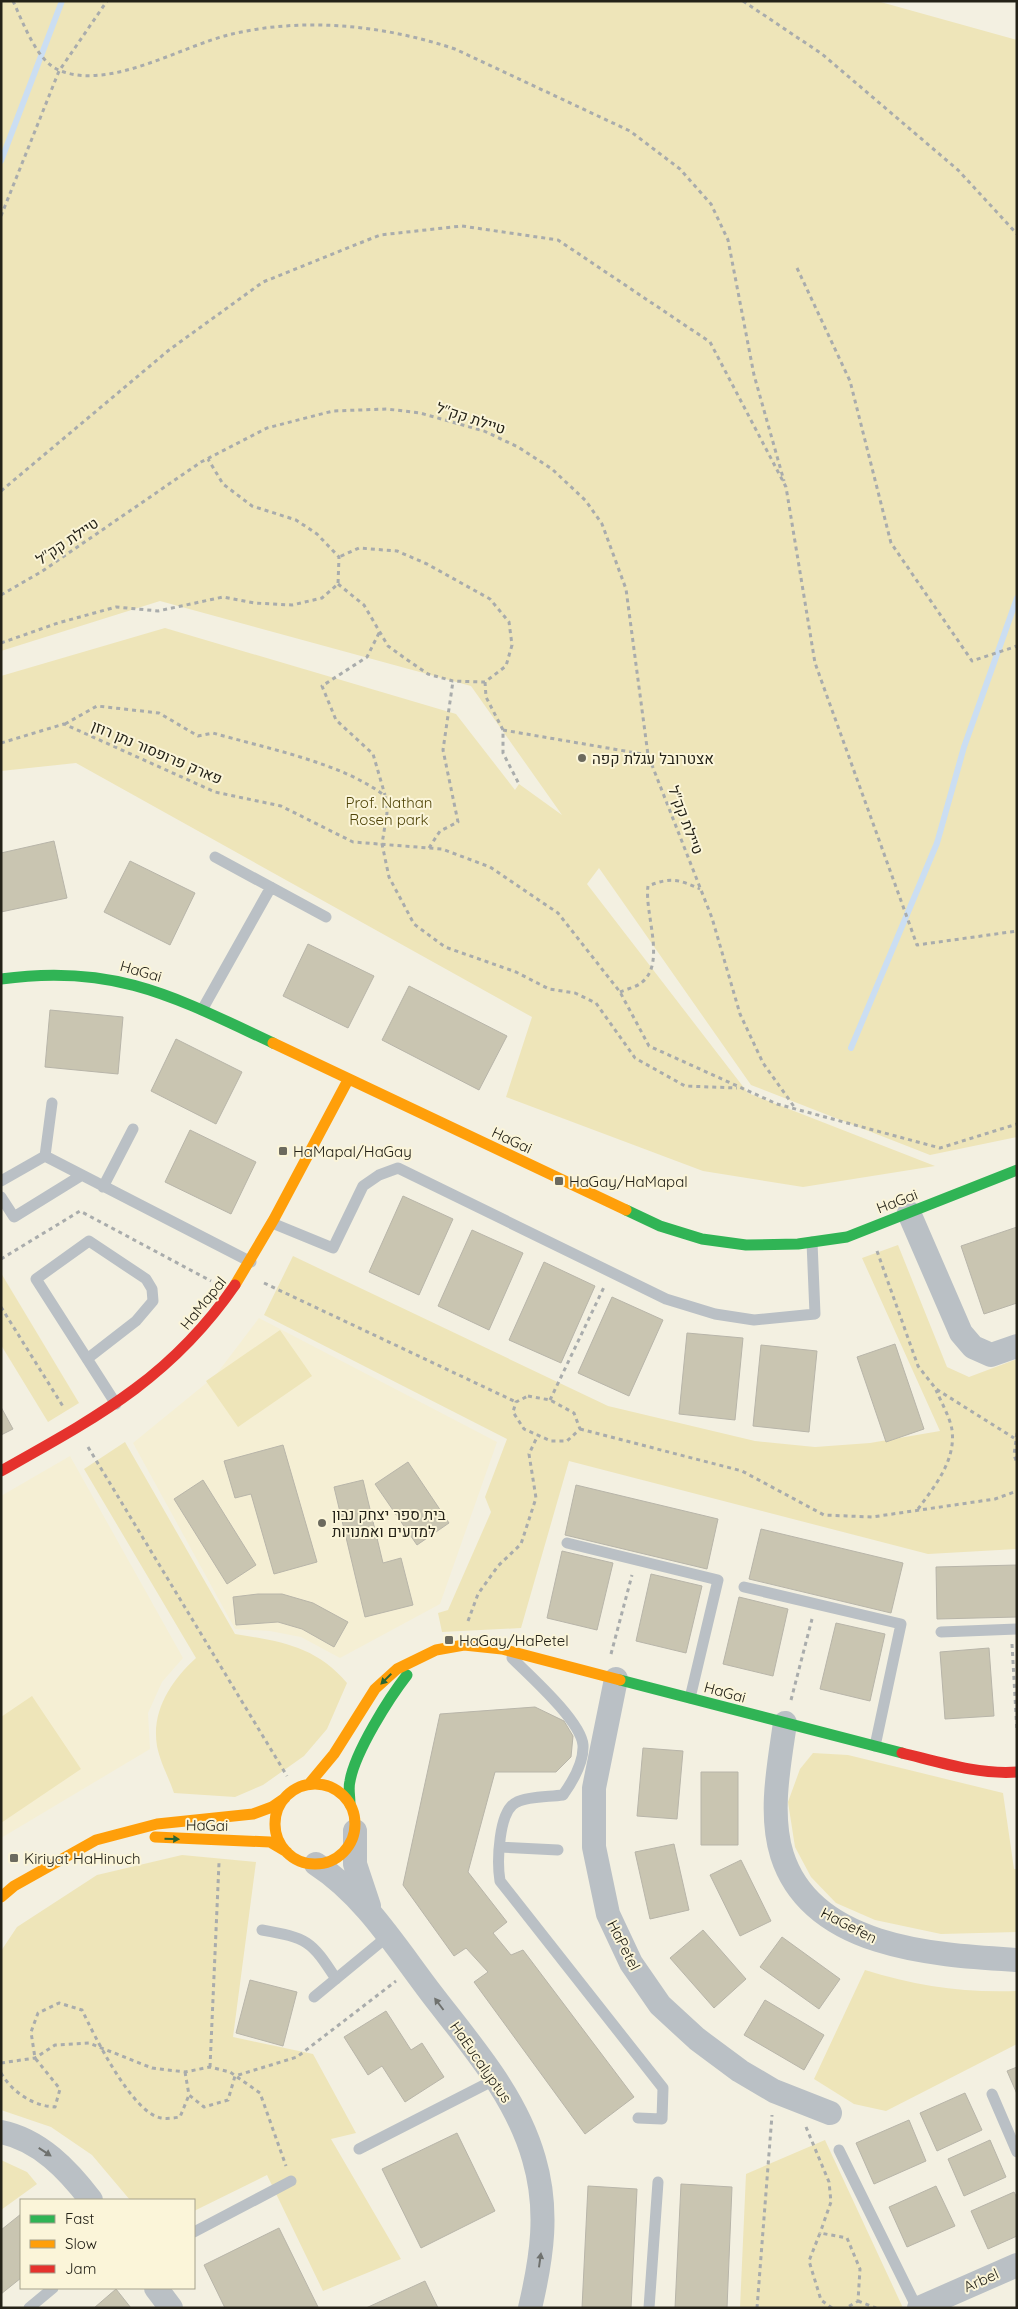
<svg xmlns="http://www.w3.org/2000/svg" width="1018" height="2309" viewBox="0 0 1018 2309" font-family="Quicksand,Heebo,sans-serif">
	<rect width="100%" height="100%" fill="#f3f0e1"/>
	<path fill="#f5efd4" d="M259 1318 497 1442 440 1604 340 1658 301 1637 270 1631 235 1629 133 1443 215 1376Z
		M70 1456 183 1658 162 1682 148 1713 150 1749 1 1838V1496Z"/>
	<path fill="#eee5b9" d="M1 1H877L1017 40V1137L930 1155 751 1085 599 868 587 884 748 1093 935 1166 803 1187 703 1171 506 1097 532 1017 76 763 1 771V676L165 628 456 714 515 790 519 784 562 815 471 686 160 601 1 651Z
		M898 1245 947 1367 969 1377 1017 1359V1549L928 1554 569 1461 521 1628 442 1632 438 1613 448 1610 491 1512 485 1497 507 1439 264 1315 293 1256 608 1406 755 1441 815 1447 870 1443 940 1431 862 1258Z
		M1 1273 79 1403 48 1422 1 1345Z
		M280 1330 312 1376 238 1427 206 1381Z
		M125 1442 235 1634C279 1641 316 1646 347 1683L327 1729 304 1756 263 1785 235 1797 174 1793C169 1778 160 1762 157 1746 151 1710 172 1680 196 1658L84 1469Z
		M32 1696 81 1769 1 1823V1717Z
		M813 1753 848 1755 1003 1793 1014 1869H1017V1932L941 1934 875 1920 836 1903 811 1877 795 1847 788 1802 800 1769Z
		M182 1855 256 1862 233 2037 313 2054 356 2133 331 2139 401 2259 323 2291 267 2175 194 2211V2200H130L92 2155 51 2127 1 2110V1951L17 1927 97 1875Z
		M865 1970C916 1986 963 1993 1017 1991V2044L886 2111 854 2104 814 2079Z
		M825 2140 903 2308H740L746 2174Z
		M1 2160 27 2172 37 2184 1 2210Z"/>
	<g fill="none" stroke-linecap="round" stroke-linejoin="round">
		<path stroke="#cbdef2" stroke-width="6" d="M1 161 62 1
			M851 1048 937 843 964 747 1017 598"/>
	</g>
	<path fill="#c9c5b1" stroke="#b8b5a9" d="M54 841 67 898 1 912V853Z
		M130 861 195 893 170 945 104 912Z
		M308 944 374 976 348 1028 283 996Z
		M409 986 507 1036 479 1090 382 1040Z
		M50 1010 123 1017 118 1074 45 1067Z
		M176 1039 242 1072 216 1124 151 1091Z
		M190 1130 256 1162 231 1214 165 1182Z
		M403 1196 453 1219 419 1295 369 1272Z
		M1017 1227V1303L984 1314 961 1246Z
		M472 1230 523 1253 489 1330 438 1306Z
		M544 1262 595 1286 561 1363 509 1340Z
		M612 1297 663 1320 629 1396 578 1373Z
		M687 1333 743 1338 735 1420 679 1414Z
		M895 1344 924 1429 886 1442 857 1357Z
		M761 1345 817 1351 809 1432 753 1426Z
		M1 1407 13 1429 1 1435Z
		M283 1445 317 1562 274 1574 251 1494 235 1498 224 1461Z
		M408 1462 449 1523 417 1545 375 1484Z
		M203 1480 256 1565 227 1584 174 1499Z
		M363 1480 383 1563 401 1558 413 1605 365 1617 334 1487Z
		M576 1485 718 1519 707 1569 565 1535Z
		M761 1529 903 1563 891 1613 749 1579Z
		M562 1551 613 1563 597 1630 547 1618Z
		M1017 1565V1617L937 1619 936 1567Z
		M651 1574 702 1586 686 1653 636 1641Z
		M258 1594H282L313 1603 348 1622 334 1647 302 1629 278 1622 236 1625 233 1597Z
		M739 1597 788 1609 773 1676 723 1664Z
		M836 1623 885 1634 870 1701 820 1689Z
		M989 1648 994 1716 945 1719 940 1652Z
		M535 1707 564 1721 573 1736 571 1757 556 1772H495L468 1872 507 1922 493 1933 511 1955 523 1950 634 2097 585 2134 474 1982 488 1972 466 1948 454 1956 403 1885 440 1714Z
		M643 1748 683 1751 677 1819 637 1816Z
		M701 1772H738V1845H701Z
		M674 1844 689 1910 650 1919 635 1852Z
		M741 1860 771 1921 740 1936 710 1875Z
		M703 1930 746 1979 714 2008 670 1958Z
		M782 1937 840 1979 819 2009 760 1967Z
		M250 1980 297 1992 283 2046 236 2033Z
		M765 2000 824 2035 804 2070 744 2035Z
		M386 2011 411 2050 422 2043 444 2077 405 2102 382 2066 368 2075 344 2037Z
		M1017 2067V2094L1007 2071Z
		M965 2093 982 2130 937 2151 920 2113Z
		M909 2120 926 2161 874 2184 856 2143Z
		M457 2133 495 2211 421 2248 382 2169Z
		M990 2140 1006 2177 964 2196 948 2159Z
		M681 2184 732 2187 727 2308H675Z
		M588 2186 637 2189 631 2308H582Z
		M936 2186 955 2226 907 2247 889 2207Z
		M1014 2192 1017 2198V2236L988 2249 971 2211Z
		M21 2214V2278L1 2294V2230Z
		M279 2228 318 2307 225 2308 204 2265Z
		M425 2281 438 2308H366Z
		M116 2289 131 2308H94Z"/>
	<g fill="none" stroke-linecap="round" stroke-linejoin="round">
		<path stroke="#a9acac" stroke-width="3" stroke-dasharray="4 4" stroke-linecap="butt" d="M13 1C23 22 37 63 61 71 112 90 181 46 232 34 305 17 383 25 455 49L630 131 680 169 711 204 728 240 754 375 784 481
			M743 1 822 54 958 170 1017 234
			M1 216 59 71 107 1
			M797 268 850 381 891 543 972 661 1017 646
			M1 491 169 350 263 282 380 235 462 226 558 240 710 342 786 487 815 663 917 945 1017 931
			M338 584 364 605 388 646 406 659 428 674 453 681 485 682 506 666 512 645 509 622 490 599 427 564 397 551 359 548 339 557
			M1 595 41 572 201 462 267 428 333 411 387 409 420 413 484 431 518 447 552 469 586 501 602 524 626 589 648 755 712 918 740 1014 763 1063 795 1108
			M379 633 367 657 322 686 336 720 373 754 385 795
			M1 643 58 623 116 607 158 611 223 597 254 603 292 605 322 598 338 584 339 557 317 534 296 520 252 506 223 484 208 459
			M485 682 486 697 503 730V753L519 784
			M65 724 97 706 159 713 198 736 213 733C265 748 343 763 385 796L387 813 382 844 389 877 414 924 445 947 516 972 549 989 575 993 596 1003 635 1058 685 1086 737 1088
			M503 730 648 755
			M1 743 64 724 215 792 281 806 353 842 442 849 490 867 558 913 620 992 649 1046 777 1104 940 1148 1017 1124
			M429 848 440 831 458 822 443 750 453 681
			M620 992C627 989 636 987 641 983 667 964 644 913 648 886 671 877 678 879 700 889
			M877 1251 918 1366 936 1389 1014 1438
			M1 1259 80 1211 211 1281
			M264 1283 516 1402
			M1 1307 64 1408
			M528 1396 550 1400 574 1413 580 1429 567 1441H551L524 1429 513 1412 516 1402Z
			M550 1400 605 1285
			M580 1429 742 1471 824 1515 872 1517 995 1499 1017 1491
			M1017 1433 1014 1455 1017 1463
			M88 1447 287 1776
			M918 1509C935 1486 956 1460 952 1430 950 1417 941 1402 936 1390
			M468 1621 478 1594 498 1566 521 1544 536 1498 529 1454 538 1435
			M1012 1644 1017 1732
			M611 1654 632 1575
			M791 1700 812 1619
			M1 2063 35 2058 55 2045 89 2043 152 2068 185 2072 210 2067 230 2072 260 2093 286 2166
			M210 2067 219 1863
			M185 2072 189 2095 204 2107 228 2100 235 2076 297 2057 396 1981
			M1 2073C12 2092 33 2106 55 2107L60 2089 35 2058 31 2032 38 2013 59 2003 82 2010C94 2035 132 2113 161 2118 167 2119 174 2118 180 2117L189 2095
			M806 2127 829 2182 831 2202 820 2233
			M858 2301 876 2308
			M757 2308 772 2115
			M832 2308 821 2300 809 2261 820 2233 847 2238 860 2269 858 2301 846 2308"/>
		<path stroke="#bac0c5" stroke-width="11" d="M215 857 326 917
			M202 1010 271 887
			M45 1156 52 1103
			M1 1181 45 1156 251 1262
			M103 1187 133 1129
			M1 1197 14 1217 82 1175
			M272 1223 333 1248 363 1186 379 1175 398 1168 666 1299 715 1314 754 1320 815 1314 812 1242
			M87 1359 136 1321 153 1301 152 1289 146 1279 89 1241 36 1279 116 1404
			M567 1543 718 1580 690 1698
			M744 1587 901 1624 875 1746
			M941 1632 1017 1629
			M512 1658C529 1675 581 1721 583 1745 584 1763 573 1781 563 1795 549 1797 529 1796 517 1802 498 1810 497 1863 500 1881L663 2088 662 2119 638 2118
			M500 1847 558 1850
			M262 1930C307 1938 311 1940 336 1979
			M314 1997 388 1936
			M992 2094 1017 2152
			M359 2149 496 2079
			M839 2150 917 2308
			M194 2232 291 2181
			M29 2308 53 2288
			M649 2308 658 2182"/>
		<path stroke="#bac0c5" stroke-width="24" d="M909 1213 961 1333 973 1347 991 1355 1017 1346
			M616 1679 594 1788V1847L608 1914 631 1963 660 2005 697 2039 740 2071 774 2091 830 2113
			M785 1723C779 1765 769 1814 782 1855 812 1949 936 1955 1017 1960
			M355 1831V1864L369 1906
			M316 1864C364 1895 396 1947 431 1993 470 2044 516 2095 534 2159 549 2210 542 2257 530 2308
			M1 2132C40 2140 68 2170 91 2200
			M156 2288 171 2308
			M919 2308 1017 2265"/>
		<path stroke="#30b455" stroke-width="11" d="M1 979C114 963 175 997 273 1043
			M626 1210 660 1226 702 1239 746 1245 798 1244 847 1237 1017 1170
			M620 1680 902 1753
			M350 1804C350 1796 348 1788 350 1781 355 1752 389 1698 407 1675"/>
		<path stroke="#ff9f0a" stroke-width="11" d="M273 1043 626 1210
			M235 1285 274 1219 348 1080
			M309 1784 334 1754 375 1689 397 1669 436 1650 464 1645 502 1649 620 1680
			M275 1824a40 40 0 1 1 80 0a40 40 0 1 1-80 0Z
			M155 1837 270 1842 287 1852
			M1 1897 14 1886 96 1840 157 1824 253 1814 272 1807 285 1798"/>
		<path stroke="#e5322d" stroke-width="11" d="M1 1471C97 1417 171 1378 235 1285
			M902 1753C939 1762 979 1775 1017 1772"/>
	</g>
	<defs><path id="oneway-solid" d="M-6-.8H1V-3.2L6.5 0L1 3.2V.8H-6Z" transform="scale(1.25)"/></defs>
	<g fill="#296433">
		<use href="#oneway-solid" transform="translate(386 1679) rotate(135)"/>
		<use href="#oneway-solid" transform="translate(172 1839) rotate(2)"/>
	</g>
	<g fill="#6f716e">
		<use href="#oneway-solid" transform="translate(439 2004) rotate(-127)"/>
		<use href="#oneway-solid" transform="translate(45 2152) rotate(33)"/>
		<use href="#oneway-solid" transform="translate(540 2260) rotate(-82)"/>
	</g>
	<g fill="#6c6a5e" stroke="#fbf5d9" stroke-width="2">
		<circle cx="582" cy="758" r="5"/>
		<rect x="278" y="1146" width="10" height="10" rx="2.5"/>
		<rect x="554" y="1176" width="10" height="10" rx="2.5"/>
		<circle cx="322" cy="1523" r="5"/>
		<rect x="444" y="1635" width="10" height="10" rx="2.5"/>
		<rect x="9" y="1853" width="10" height="10" rx="2.5"/>
	</g>
	<g text-anchor="middle" dominant-baseline="central" stroke-width="4" stroke-linejoin="round" paint-order="stroke">
		<g font-size="15" fill="#242218" stroke="#fbf5d9">
			<text transform="translate(471 418) rotate(18)">טיילת קק"ל</text>
			<text transform="translate(67 541) rotate(-34)">טיילת קק"ל</text>
			<text transform="translate(157 752) rotate(23)">פארק פרופסור נתן רוזן</text>
			<text transform="translate(686 820) rotate(69)">טיילת קק"ל</text>
			<text transform="translate(141 971) rotate(16)">HaGai</text>
			<text transform="translate(512 1140) rotate(25)">HaGai</text>
			<text transform="translate(897 1201) rotate(-21)">HaGai</text>
			<text transform="translate(203 1303) rotate(-51)">HaMapal</text>
			<text transform="translate(725 1692) rotate(15)">HaGai</text>
			<text transform="translate(207 1825) rotate(1)">HaGai</text>
			<text transform="translate(849 1925) rotate(27)">HaGefen</text>
			<text transform="translate(624 1945) rotate(63)">HaPetel</text>
			<text transform="translate(481 2062) rotate(55)">HaEucalyptus</text>
			<text transform="translate(981 2280) rotate(-24)">Arbel</text>
		</g>
		<g font-size="15" fill="#242218" stroke="#fbf5d9" text-anchor="start">
			<text x="592" y="758">אצטרובל עגלת קפה</text>
			<text x="293" y="1151">HaMapal/HaGay</text>
			<text x="569" y="1181">HaGay/HaMapal</text>
			<text x="332" y="1514">בית ספר יצחק נבון<tspan x="332" dy="17">למדעים ואמנויות</tspan></text>
			<text x="459" y="1640">HaGay/HaPetel</text>
			<text x="24" y="1858">Kiriyat HaHinuch</text>
		</g>
		<g font-size="15" fill="#4f4408" stroke="#fbf5d9">
			<text x="389" y="802">Prof. Nathan<tspan x="389" dy="17">Rosen park</tspan></text>
		</g>
	</g>
	<rect width="1018" height="2309" fill="none" stroke="#242218" stroke-width="5"/>
	<rect x="20" y="2199" width="175" height="90" fill="#fbf5d9" stroke="#a5a18c"/>
	<rect x="30" y="2215" width="25" height="8" fill="#30b455" stroke="#a5a18c"/>
	<text x="65" y="2224" font-size="15" fill="#242218">Fast</text>
	<rect x="30" y="2240" width="25" height="8" fill="#ff9f0a" stroke="#a5a18c"/>
	<text x="65" y="2249" font-size="15" fill="#242218">Slow</text>
	<rect x="30" y="2265" width="25" height="8" fill="#e5322d" stroke="#a5a18c"/>
	<text x="65" y="2274" font-size="15" fill="#242218">Jam</text>
</svg>
